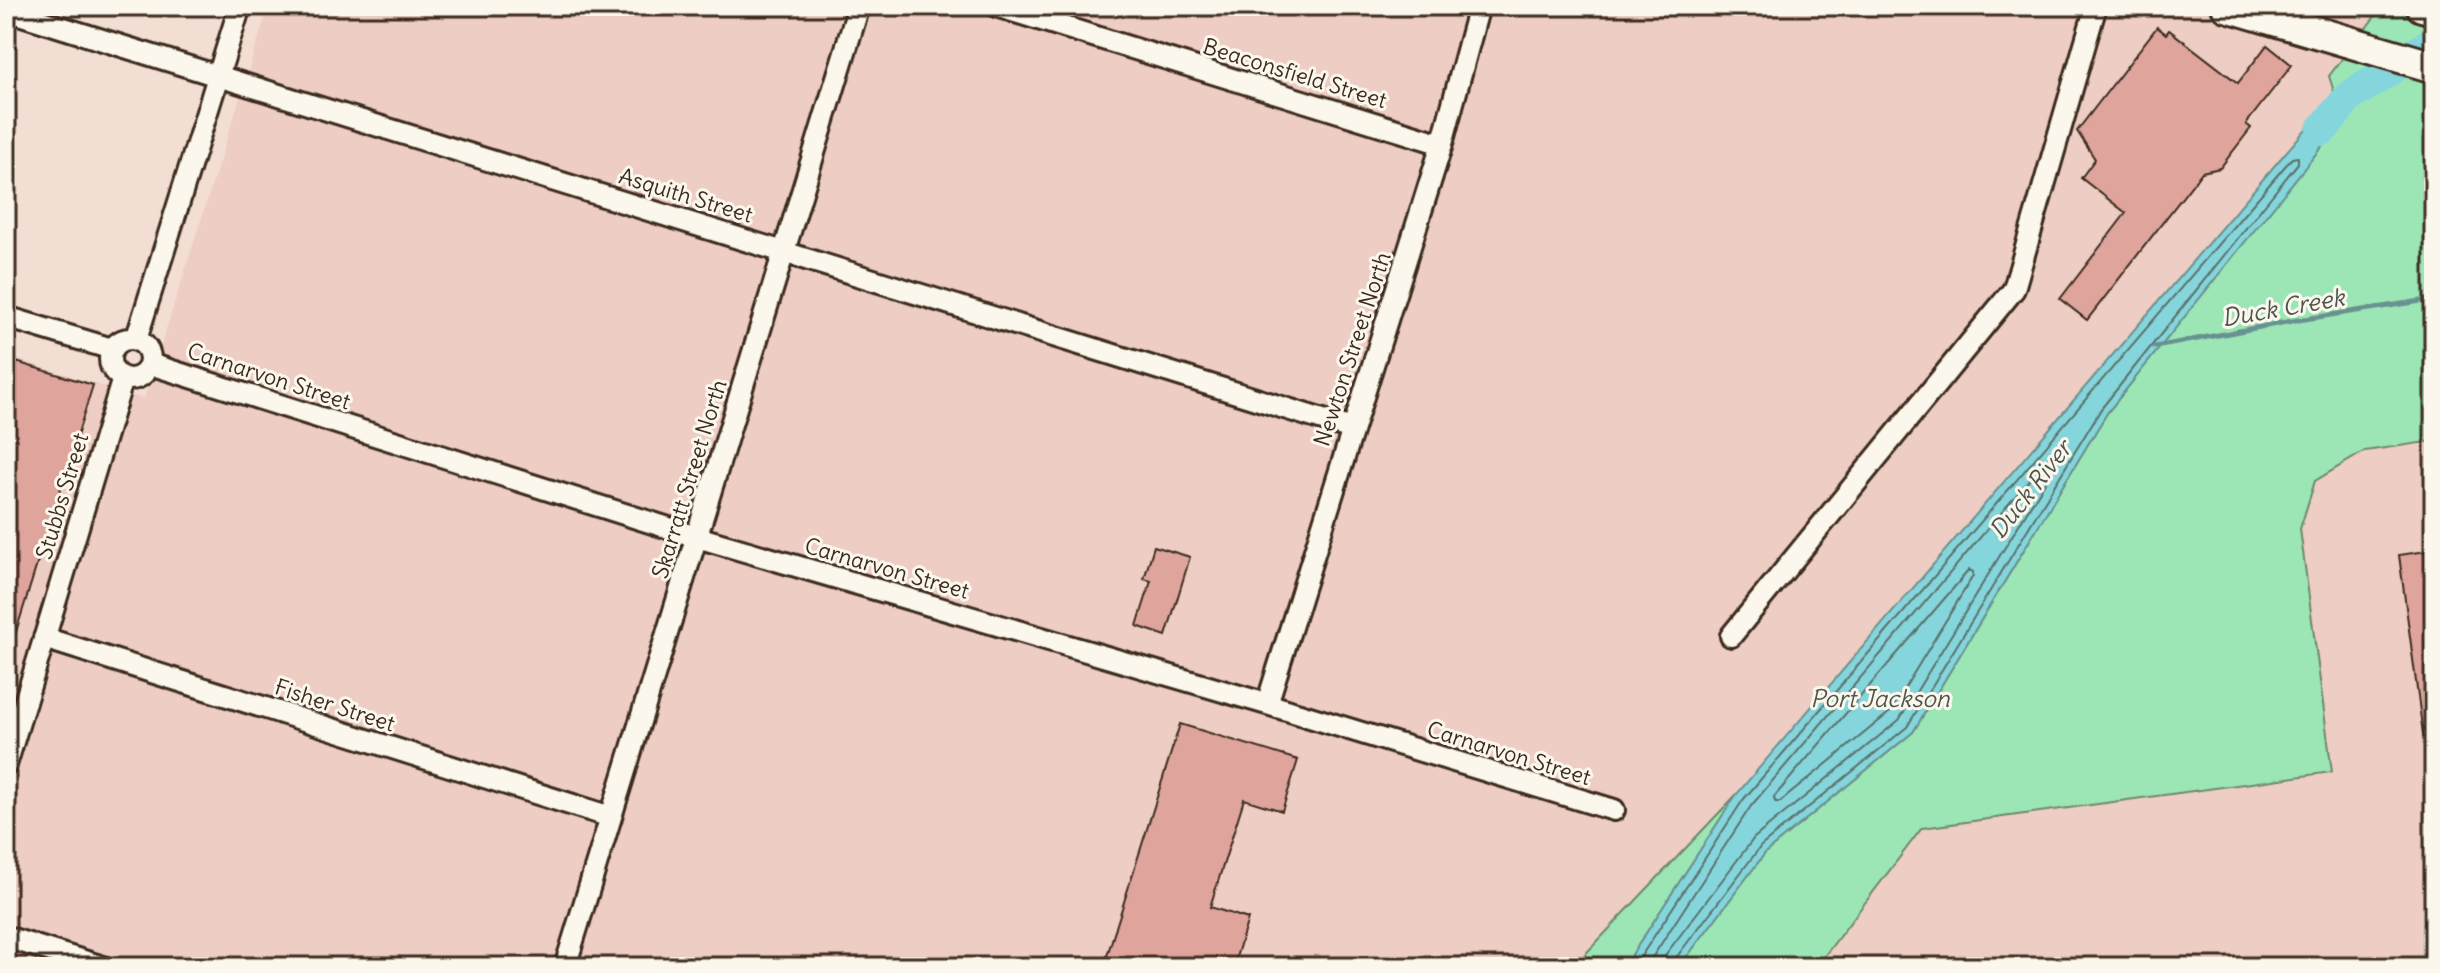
<svg xmlns="http://www.w3.org/2000/svg" width="2440" height="973" viewBox="0 0 2440 973" font-family="Delius,sans-serif">
	<rect width="100%" height="100%" fill="#f3ded4"/>
	<filter id="ink" filterUnits="userSpaceOnUse"><feTurbulence type="fractalNoise" baseFrequency=".0125" numOctaves="2"/><feDisplacementMap in="SourceGraphic" scale="16" xChannelSelector="R" yChannelSelector="G"/><feConvolveMatrix kernelMatrix="1 2 1 2 8 2 1 2 1" color-interpolation-filters="sRGB"/></filter>
	<g filter="url(#ink)">
		<path fill="#edcdc4" d="M269 6 2119 7 2383 6 2330 76 2335 95 1736 795 1573 967H6V356L144 399Z
			M2434 441V967H1816L1922 828 2332 771 2300 529 2315 481 2365 451Z"/>
		<path fill="#9ce6b5" stroke="#6c886a" stroke-width="2" d="M2383 6H2434V441L2365 451 2315 481 2300 529 2332 772 1922 828 1816 967H1679L1766 852 1913 732 2107 413 2360 98 2335 95 2329 76Z
			M1736 795 1624 967H1573Z"/>
		<path fill="#85d6dc" stroke="#679190" stroke-width="2" d="M2335 95 2361 98 2107 413 1913 732 1766 852 1679 967H1624L1736 795Z"/>
		<g fill="none" stroke-linecap="round" stroke-linejoin="round">
			<path stroke="#596f6a" stroke-width="2" d="M1969 570 1973 572V576L1890 712 1780 802H1775L1774 797Z
				M1634 967 1743 800 2292 158 2298 157V163L2101 409 1907 727 1761 846 1675 959 1673 967
				M1646 967 1751 806 2054 451 2060 450 2061 456 1899 720 1754 838 1666 954 1663 967"/>
			<path stroke="#679190" stroke-width="5" d="M2155 347 2292 321 2434 299"/>
			<path stroke="#85d6dc" stroke-width="32" d="M2322 130 2349 97 2434 41"/>
		</g>
		<path fill="#dfa59d" stroke="#3b2a1e" stroke-width="2" d="M2157 27 2166 34 2169 30 2238 83 2267 45 2292 65 2246 124 2251 128 2220 168 2202 172 2087 320 2060 299 2126 213 2081 178 2095 159 2077 131Z
			M6 359 93 385 9 654 6 653Z
			M1154 546 1190 557 1166 636 1137 626 1151 581 1144 579Z
			M2434 550V748L2425 749 2399 555Z
			M1180 724 1298 760 1282 811 1244 799 1210 907 1248 919 1233 967H1130L1106 959Z"/>
		<g fill="none" stroke-linecap="round" stroke-linejoin="round">
			<defs>
				<path id="minor" d="M996 6 1442 144
					M6 10 1352 429
					M6 317 112 349
					M110 359a20 20 0 1 1 40 0a20 20 0 1 1-40 0Z
					M136 340 240 6
					M150 364 697 537 1267 704 1614 810
					M1731 636 2014 289 2096 6
					M44 638 611 817
					M1267 704 1442 144 1479 6
					M6 765 123 378
					M6 937 103 967
					M565 967 859 6"/>
				<path id="highway" d="M2227 6 2434 67
					M2422 6 2434 9"/>
			</defs>
			<use href="#minor" stroke="#3b2a1e" stroke-width="26"/>
			<use href="#highway" stroke="#3b2a1e" stroke-width="36"/>
			<use href="#minor" stroke="#fbf7ec" stroke-width="20"/>
			<use href="#highway" stroke="#fbf7ec" stroke-width="30"/>
		</g>
	</g>
	<g text-anchor="middle" dominant-baseline="central" stroke-width="6" stroke-linejoin="round" paint-order="stroke">
		<g font-size="22" fill="#3b2a1e" stroke="#fbf7ec">
			<text transform="translate(1295 73) rotate(17)">Beaconsfield Street</text>
			<text transform="translate(686 195) rotate(17)">Asquith Street</text>
			<text transform="translate(1352 349) rotate(-72)">Newton Street North</text>
			<text transform="translate(269 376) rotate(18)">Carnarvon Street</text>
			<text transform="translate(689 479) rotate(-73)">Skarratt Street North</text>
			<text transform="translate(62 496) rotate(-73)">Stubbs Street</text>
			<text transform="translate(887 568) rotate(16)">Carnarvon Street</text>
			<text transform="translate(335 705) rotate(18)">Fisher Street</text>
			<text transform="translate(1509 753) rotate(17)">Carnarvon Street</text>
		</g>
		<g font-size="24" font-style="italic" fill="#4e554e" stroke="#fbf7ec">
			<text transform="translate(2283 307) rotate(-10)">Duck Creek</text>
			<text transform="translate(2030 489) rotate(-52)">Duck River</text>
			<text x="1880" y="698">Port Jackson</text>
		</g>
	</g>
	<rect width="2440" height="973" fill="none" stroke="#fbf7ec" stroke-width="32"/>
	<rect x="16" y="16" width="2408" height="941" fill="none" stroke="#3b2a1e" stroke-width="3" filter="url(#ink)"/>
</svg>
